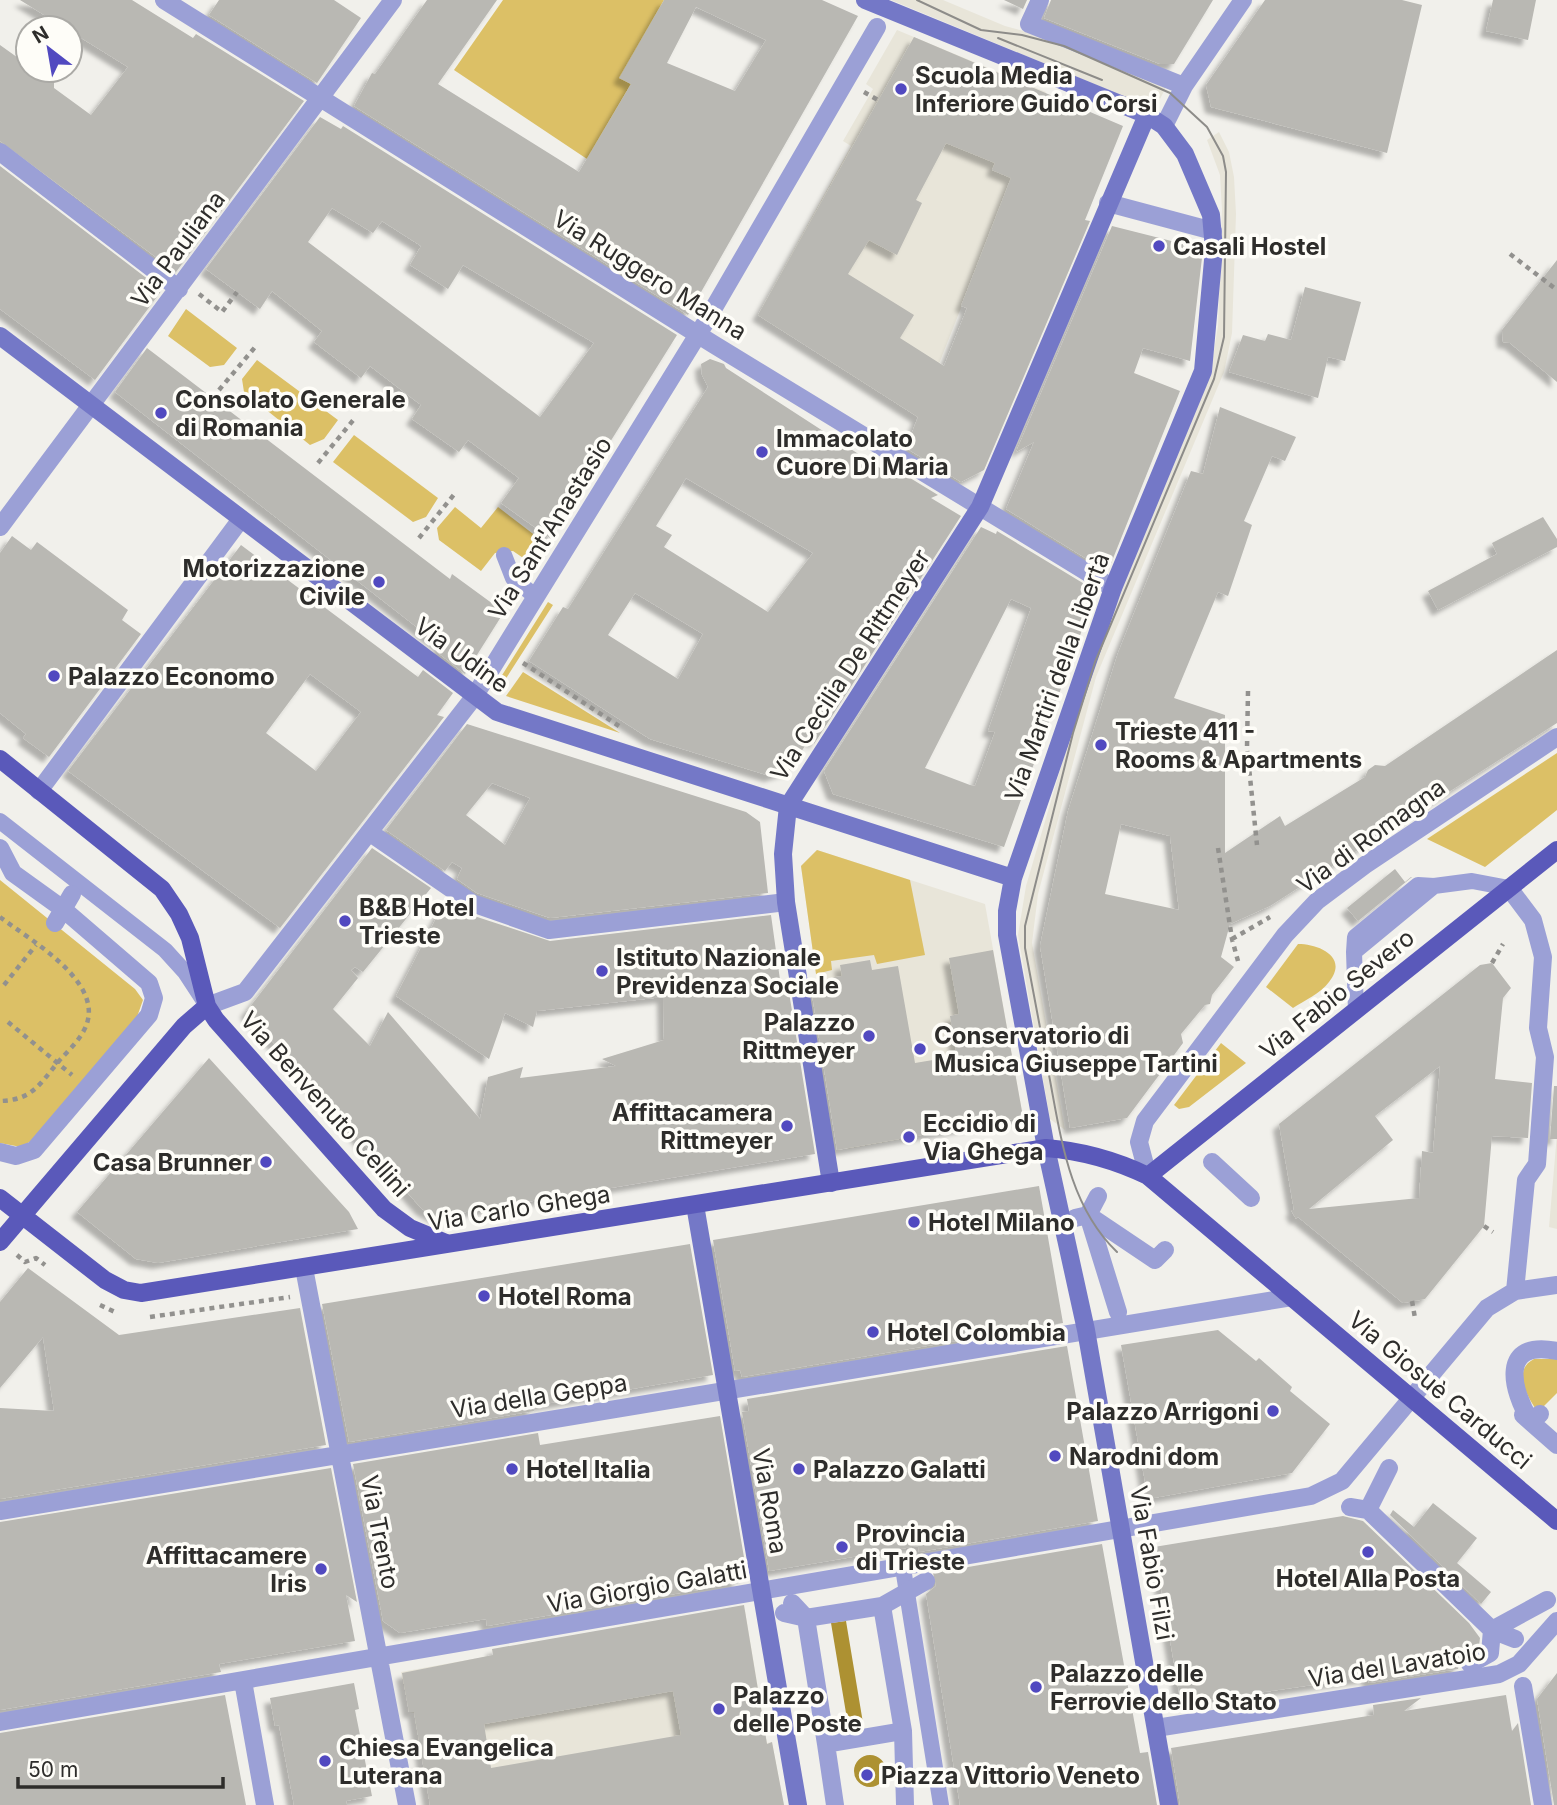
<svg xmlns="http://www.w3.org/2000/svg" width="1557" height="1805" viewBox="0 0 1557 1805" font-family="Inter,sans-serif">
	<defs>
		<filter id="shadow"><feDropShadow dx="-6" dy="6" stdDeviation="2" flood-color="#0004"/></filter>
	</defs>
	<rect width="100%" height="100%" fill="#f1f0eb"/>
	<path fill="#e8e5d9" d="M891 0H943L1005 26 1068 43 1167 85 1157 105 1137 95 1135 101Z
		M897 30 1046 92 918 417 758 315 851 146 843 141 873 89 866 84Z
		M1219 132 1229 152 1234 177 1236 214 1232 333 1224 372 1096 677 1038 894 1032 943 1065 1130 1050 1119 1018 935 1026 886 1095 651 1211 369 1218 326 1222 210 1220 175 1207 140Z
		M817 850 985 904 1023 1117 847 1149 817 981 801 866Z
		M1557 1134V1229L1549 1227Z
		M745 1610 767 1743 772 1742 784 1805H430L414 1713 409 1712 401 1672Z"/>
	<path fill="#dcc066" d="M503 0H664L620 78 631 84 587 159 454 70Z
		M186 309 237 348 224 365 210 367 168 336Z
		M257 360 338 420 324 439 310 445 244 392 242 379Z
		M354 435 438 498 426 517 413 522 333 462Z
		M455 507 481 528 498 507 545 543 532 564 513 551 495 553 481 571 439 540 437 528Z
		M548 602 553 605 498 691 494 688Z
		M523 672 620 733 506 696Z
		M1557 753V810L1485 867 1427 839Z
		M817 850 910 880 925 955 877 964 874 955 831 961 832 970 816 974 801 866Z
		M0 880 135 989 143 1000 137 1017 40 1136 21 1147 0 1143Z
		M1298 944C1319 944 1349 957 1329 982 1321 993 1304 1001 1293 1008L1266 987Z
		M1221 1043 1246 1063 1189 1107 1179 1109 1174 1105Z
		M1534 1359H1557V1393L1538 1412C1527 1397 1512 1370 1534 1359Z"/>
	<path fill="#ad9132" d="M846 1621 863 1723 848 1725 831 1623Z
		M854 1771a16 16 0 1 1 32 0a16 16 0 1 1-32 0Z"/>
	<path fill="#b9b8b3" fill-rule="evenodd" filter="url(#shadow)" d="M20 0H132L193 38 196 34 304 101 176 272 0 141V45L28 65V70H35L54 83V88L91 115 128 67Z
		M219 0H334L361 18 317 83 209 15Z
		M427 0H497L438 84 579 172 631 84 619 78 664 0H822L858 16 688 315 354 106 372 73 375 74ZM696 7 766 40 735 91 667 63Z
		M1004 0H1027L1023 9Z
		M1051 0H1213L1174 64H1160L1044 18Z
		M1265 0H1402L1422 5 1387 153 1211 107 1206 85Z
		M1493 0H1536L1528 40 1486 31Z
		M914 37 1123 126 1085 220 1090 221 984 470 961 482 906 448 918 417 758 315ZM946 143 995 163 992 170 1011 178 961 306 967 308 944 366 900 338 914 315 848 274 869 240 897 255 922 203 916 200Z
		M320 117 341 129 343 126 677 335 550 538 501 503 519 478 468 440 459 452 412 419 421 405 370 366 361 378 314 342 322 331 272 291 260 309 206 269ZM332 208 373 233 382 221 421 246 410 265 448 289 463 265 594 343 540 417 308 242Z
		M0 166 162 290 95 380 0 309Z
		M1112 226 1203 249 1190 361 1143 348 1134 373 1180 391 1110 566 1106 563 1103 569 1006 509 1034 442 1016 452Z
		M1557 260V382L1510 343 1503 342 1502 330Z
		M1305 287 1361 302 1345 361 1328 357 1318 398 1229 372 1243 335 1265 341 1268 334 1291 340Z
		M147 348 450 579 452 574 504 612 465 674 437 652 441 646 115 392Z
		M710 359 724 364 726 368 894 477 897 470 938 495 931 498 961 516 814 744 811 736 790 770 770 776 650 739 529 661 563 607 568 609 708 387 702 375 701 364ZM686 478 813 553 768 612 664 547 672 535 656 526ZM635 593 703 634 678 679 608 635Z
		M1220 407 1296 437 1285 461 1272 456 1244 521 1252 525 1228 596 1218 592 1174 698 1225 715V853L1280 816 1285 826 1365 777 1368 770 1375 765 1385 766 1557 650V723L1270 906 1230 924 1221 957 1234 967 1212 995 1210 1004 1205 1005 1181 1034 1183 1043 1127 1118 1070 1128 1040 946 1068 811 1118 653 1191 471 1203 474ZM1121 824 1170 836 1179 910 1105 894Z
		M1543 517 1557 539V547L1438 610 1428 591 1497 554 1492 543Z
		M981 527 996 534 997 531 1096 591 1004 847 833 794 824 771ZM1011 599 1031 608 988 731 995 732 975 786 970 785 925 768Z
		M12 536 31 550 37 542 128 610 122 620 141 634 49 757 23 738 26 734 0 713V553Z
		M241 545 418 677 423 670 453 693 437 715 444 717 280 928 68 771ZM310 674 361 712 316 771 266 733Z
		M467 724 746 812 760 822 768 893 550 918 477 893 457 879 462 868 452 862 445 871 386 830ZM492 783 530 798 505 845 466 815Z
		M372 848 431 888 363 972 355 967 351 970 358 978 333 1009 370 1046 388 1012 480 1119 488 1077 523 1067 520 1078 616 1066 602 1059 664 1040 663 997 537 1011 533 1027 505 1013 489 1059 396 996 446 899 468 914 550 941 771 915 781 987 788 986 815 1154 436 1217 422 1209 246 1012Z
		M1395 869 1405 882 1411 877H1412L1358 921 1347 908Z
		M993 950 1023 1117 837 1150 810 982 842 976 840 965 870 960 872 970 898 966 915 1063 957 1056 950 1016 959 1014 949 958Z
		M1492 963 1511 988 1503 998 1495 1079 1532 1083 1528 1138 1492 1136 1484 1226 1425 1299 1403 1303 1298 1217 1296 1219 1291 1210H1294L1279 1124 1480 965ZM1440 1066 1433 1153 1422 1151 1419 1198 1309 1209 1393 1140 1375 1116Z
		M209 1058 349 1212 358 1229 158 1263 136 1259 77 1212Z
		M1554 1086H1557V1139H1550Z
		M1039 1186 1063 1323 742 1377 740 1370 735 1371 713 1240Z
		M690 1244 713 1375 533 1406 534 1411 349 1442 322 1304Z
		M28 1268 119 1335 300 1308 326 1445 0 1499V1408L54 1411 43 1337 0 1388V1302Z
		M1218 1330 1256 1361 1259 1358 1292 1387 1290 1391 1330 1424 1292 1473 1148 1499 1121 1345Z
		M1067 1346 1098 1521 919 1552 918 1546 769 1571 742 1412 749 1411 747 1399Z
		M720 1416 747 1575 738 1577 739 1583 487 1626 486 1619 400 1633 383 1621 353 1464 538 1433 540 1445Z
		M331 1468 357 1602 346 1595 355 1641 219 1664 221 1672 0 1710V1522Z
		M1433 1503 1477 1538 1457 1563 1491 1592 1481 1604 1390 1515 1393 1510 1414 1527Z
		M1343 1516 1363 1521 1469 1623 1480 1638 1479 1646 1461 1658 1458 1669 1369 1683 1368 1677 1181 1704 1154 1547Z
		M1102 1544 1140 1753 1148 1752 1157 1805H960L926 1594 936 1586 933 1573Z
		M744 1605 767 1744 772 1742 784 1805H430L414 1712H409L402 1673 493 1655 492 1649ZM673 1691 681 1735 491 1768 484 1724Z
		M1557 1673V1805H1554L1537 1699Z
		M354 1683 359 1709 355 1710 372 1796 346 1801 347 1805H294L279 1725 275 1726 270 1698Z
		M225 1695 246 1805H0V1733Z
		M1506 1695 1512 1731 1518 1723 1531 1805H1180L1171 1748 1374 1715 1373 1705 1421 1698 1404 1711Z"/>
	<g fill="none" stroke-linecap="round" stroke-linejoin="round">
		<path stroke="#92918e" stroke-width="4.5" stroke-dasharray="5 5" stroke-linecap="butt" d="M864 92 878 100
			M1510 254 1557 290
			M199 294 222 312 237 292
			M219 390 256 346
			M318 463 355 418
			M419 538 456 492
			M523 663 619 726
			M1248 691 1247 748 1257 845
			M1218 848 1232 939 1238 961
			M0 917C31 941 111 985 83 1032 77 1043 67 1052 59 1061 39 1085 32 1100 0 1101
			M1232 939 1270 917
			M1492 963 1503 944
			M4 985 36 945
			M8 1022 72 1075
			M1484 1226 1493 1232
			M17 1255 25 1262 36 1258 45 1265
			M1412 1301 1415 1318
			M100 1305 117 1313
			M150 1317 290 1297"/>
		<path stroke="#9ba0d6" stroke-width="16" d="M504 555 513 578 536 597
			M0 821 165 950 185 972 204 1001
			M1354 952 1355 937 1418 885 1434 886
			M1356 1011 1354 952 1434 886 1472 881 1509 888
			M903 1568 941 1805"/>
		<path stroke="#9ba0d6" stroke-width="18" d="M0 848 13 873 63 909 149 983 154 998 149 1015 34 1150 16 1156 0 1152
			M55 923 72 894
			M1212 1162 1251 1198
			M1098 1196 1088 1215 1118 1312
			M1075 1218 1088 1215 1155 1260 1165 1250
			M1540 1414 1531 1422C1511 1390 1499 1339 1557 1351
			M1523 1415 1557 1445
			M1389 1468 1368 1510 1492 1630 1515 1639
			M1350 1507 1368 1510
			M882 1606 806 1618 826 1744 903 1731
			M784 1613 806 1618 792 1603
			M1470 1664 1490 1653 1492 1630 1547 1600
			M1523 1686 1543 1805
			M826 1744 835 1805
			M905 1805 903 1731 882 1606 926 1581"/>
		<path stroke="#9ba0d6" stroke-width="18" d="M164 0 713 344 1113 588
			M1040 0 1029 24 1184 86
			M1164 126 1184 86 1243 0
			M0 152 179 289
			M1108 203 1213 231
			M0 527 393 0
			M39 791 241 519
			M369 832 472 903 549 930 786 902
			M1509 888 1533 920 1543 957 1538 1028 1545 1057 1537 1164 1526 1180 1515 1291
			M207 1006 245 992 474 697 705 323 877 27
			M1148 1176 1139 1142 1145 1121 1285 935 1317 901 1365 865 1557 737
			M304 1268 407 1805
			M0 1511 1292 1297
			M243 1681 265 1805
			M0 1722 1311 1496 1342 1481 1487 1308 1515 1291 1557 1285
			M1156 1728 1499 1674 1519 1664 1557 1621"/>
		<path stroke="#7478c7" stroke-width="18" d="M865 0 1147 115 1164 126 1185 154 1211 215 1214 249 1203 371 1113 588 1013 878 1007 911V935L1046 1148 1086 1330 1169 1805
			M0 336 497 712 1013 878
			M831 1183 786 902 783 854 788 806 980 507 1147 115
			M695 1205 798 1805"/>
		<path stroke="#5a59ba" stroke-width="18" d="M0 759 162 889 179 914 190 938 207 1006 216 1020 384 1209 410 1228 446 1243
			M1148 1176 1557 850
			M0 1198 105 1280 124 1290 141 1293 1046 1148C1083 1151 1115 1160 1148 1176L1557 1521
			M0 1242 184 1026 207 1006"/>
		<path stroke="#8d8c89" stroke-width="2" d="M917 0 981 30 1022 35 1064 46 1170 93 1207 127 1223 156 1226 172 1224 337 1214 379 1095 662 1073 733 1025 926V948C1033 990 1041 1032 1049 1075 1061 1138 1069 1206 1117 1252
			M998 38 1102 80"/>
	</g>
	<g fill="#5149c0" stroke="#fefdf8" stroke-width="2.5">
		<circle cx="901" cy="89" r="7"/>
		<circle cx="1159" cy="246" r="7"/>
		<circle cx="161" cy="413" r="7"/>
		<circle cx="762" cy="452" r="7"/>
		<circle cx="379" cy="582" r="7"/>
		<circle cx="54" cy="676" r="7"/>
		<circle cx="1101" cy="745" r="7"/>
		<circle cx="345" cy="921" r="7"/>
		<circle cx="602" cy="971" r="7"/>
		<circle cx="869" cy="1036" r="7"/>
		<circle cx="920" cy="1049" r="7"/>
		<circle cx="787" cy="1126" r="7"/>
		<circle cx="909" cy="1137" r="7"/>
		<circle cx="266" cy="1162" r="7"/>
		<circle cx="914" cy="1222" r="7"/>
		<circle cx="484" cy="1296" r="7"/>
		<circle cx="873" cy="1332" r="7"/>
		<circle cx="1273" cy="1411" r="7"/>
		<circle cx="1055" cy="1456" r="7"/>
		<circle cx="512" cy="1469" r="7"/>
		<circle cx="799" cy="1469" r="7"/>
		<circle cx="842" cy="1547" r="7"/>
		<circle cx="1368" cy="1552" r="7"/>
		<circle cx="321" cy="1569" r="7"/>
		<circle cx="1036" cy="1687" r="7"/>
		<circle cx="719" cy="1709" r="7"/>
		<circle cx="325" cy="1761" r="7"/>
		<circle cx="867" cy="1775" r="7"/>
	</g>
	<g text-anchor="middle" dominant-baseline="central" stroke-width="7" stroke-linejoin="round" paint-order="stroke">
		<g font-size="24" font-weight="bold" fill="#2e2d2b" stroke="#fefdf8" text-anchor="start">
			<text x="915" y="75">Scuola Media<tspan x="915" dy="28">Inferiore Guido Corsi</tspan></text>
			<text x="1173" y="246">Casali Hostel</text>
			<text x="175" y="399">Consolato Generale<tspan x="175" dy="28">di Romania</tspan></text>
			<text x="776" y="438">Immacolato<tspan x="776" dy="28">Cuore Di Maria</tspan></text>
			<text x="365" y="568" text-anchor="end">Motorizzazione<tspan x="365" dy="28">Civile</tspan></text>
			<text x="68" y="676">Palazzo Economo</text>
			<text x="1115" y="731">Trieste 411 -<tspan x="1115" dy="28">Rooms &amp; Apartments</tspan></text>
			<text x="359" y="907">B&amp;B Hotel<tspan x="359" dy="28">Trieste</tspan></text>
			<text x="616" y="957">Istituto Nazionale<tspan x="616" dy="28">Previdenza Sociale</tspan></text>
			<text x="855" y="1022" text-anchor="end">Palazzo<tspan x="855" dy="28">Rittmeyer</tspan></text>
			<text x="934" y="1035">Conservatorio di<tspan x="934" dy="28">Musica Giuseppe Tartini</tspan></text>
			<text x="773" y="1112" text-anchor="end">Affittacamera<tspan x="773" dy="28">Rittmeyer</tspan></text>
			<text x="923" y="1123">Eccidio di<tspan x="923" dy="28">Via Ghega</tspan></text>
			<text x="252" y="1162" text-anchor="end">Casa Brunner</text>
			<text x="928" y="1222">Hotel Milano</text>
			<text x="498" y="1296">Hotel Roma</text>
			<text x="887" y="1332">Hotel Colombia</text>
			<text x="1259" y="1411" text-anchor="end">Palazzo Arrigoni</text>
			<text x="1069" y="1456">Narodni dom</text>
			<text x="526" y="1469">Hotel Italia</text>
			<text x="813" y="1469">Palazzo Galatti</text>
			<text x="856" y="1533">Provincia<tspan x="856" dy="28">di Trieste</tspan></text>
			<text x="307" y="1555" text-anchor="end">Affittacamere<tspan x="307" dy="28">Iris</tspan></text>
			<text x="1368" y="1578" text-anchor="middle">Hotel Alla Posta</text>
			<text x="1050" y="1673">Palazzo delle<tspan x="1050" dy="28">Ferrovie dello Stato</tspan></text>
			<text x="733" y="1695">Palazzo<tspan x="733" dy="28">delle Poste</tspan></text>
			<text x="339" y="1747">Chiesa Evangelica<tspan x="339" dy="28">Luterana</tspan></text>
			<text x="881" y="1775">Piazza Vittorio Veneto</text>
		</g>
		<g font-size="24" fill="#2e2d2b" stroke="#fefdf8">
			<text transform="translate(178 249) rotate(-53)">Via Pauliana</text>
			<text transform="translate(650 275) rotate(32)">Via Ruggero Manna</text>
			<text transform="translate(550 528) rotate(-58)">Via Sant'Anastasio</text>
			<text transform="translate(462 655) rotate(36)">Via Udine</text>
			<text transform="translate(850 665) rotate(-57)">Via Cecilia De Rittmeyer</text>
			<text transform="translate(1057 677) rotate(-70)">Via Martiri della Libertà</text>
			<text transform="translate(1371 836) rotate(-36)">Via di Romagna</text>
			<text transform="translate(1337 994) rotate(-39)">Via Fabio Severo</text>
			<text transform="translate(325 1104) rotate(48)">Via Benvenuto Cellini</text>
			<text transform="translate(519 1208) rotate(-9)">Via Carlo Ghega</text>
			<text transform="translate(1440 1390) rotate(40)">Via Giosuè Carducci</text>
			<text transform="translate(539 1396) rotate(-9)">Via della Geppa</text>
			<text transform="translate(770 1501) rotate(80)">Via Roma</text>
			<text transform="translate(380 1532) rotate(79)">Via Trento</text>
			<text transform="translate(1152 1563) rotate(80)">Via Fabio Filzi</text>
			<text transform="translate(647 1587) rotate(-10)">Via Giorgio Galatti</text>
			<text transform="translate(1397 1665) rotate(-9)">Via del Lavatoio</text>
		</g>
	</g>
	<g transform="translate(49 49) rotate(329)"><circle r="33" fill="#fefdf8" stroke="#abaaa6" stroke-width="2"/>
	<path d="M0-5L12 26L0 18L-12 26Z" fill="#5149c0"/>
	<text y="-10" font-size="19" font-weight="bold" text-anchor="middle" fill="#2e2d2b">N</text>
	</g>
	<path d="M18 1777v10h205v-10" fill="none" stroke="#2e2d2b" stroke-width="3.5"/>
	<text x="28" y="1777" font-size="21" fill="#2e2d2b" stroke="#fefdf8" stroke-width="5" paint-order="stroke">50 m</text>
</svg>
